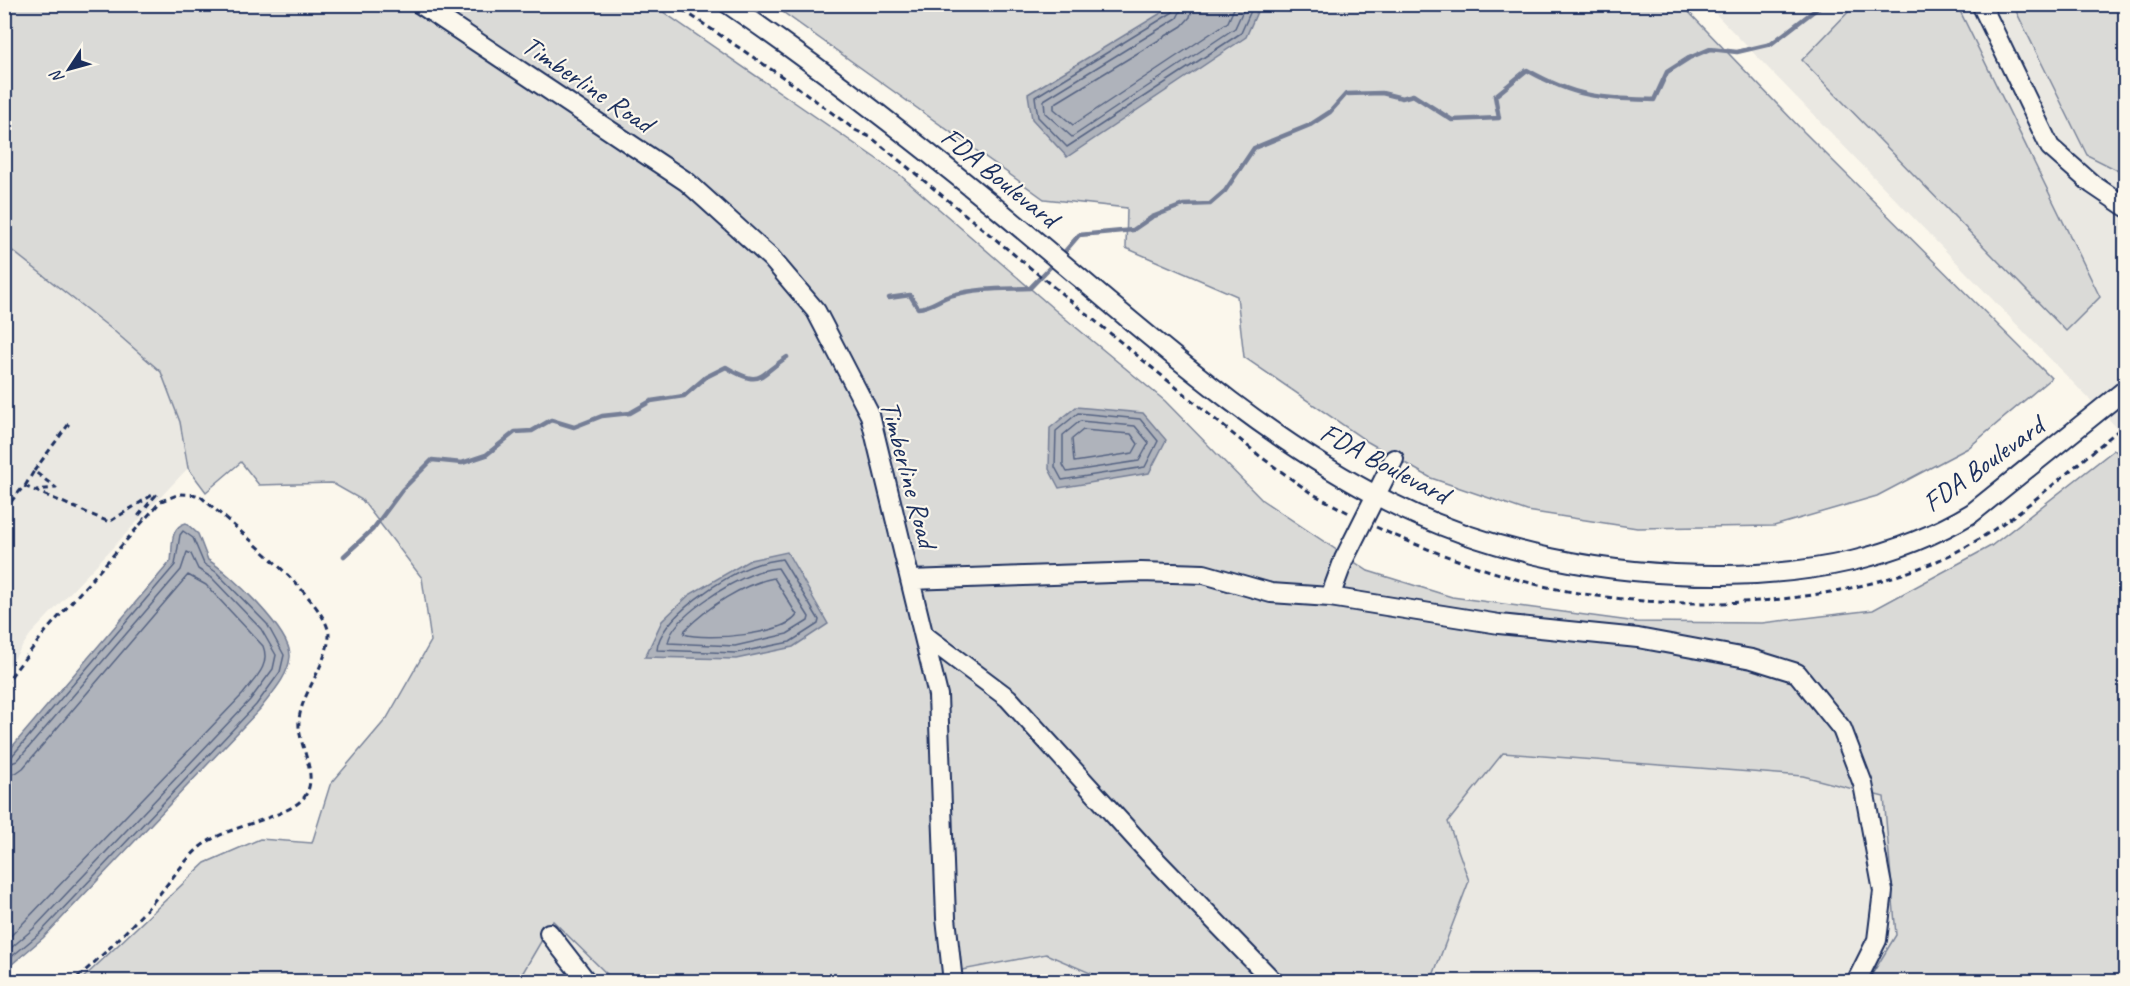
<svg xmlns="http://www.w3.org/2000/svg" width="2130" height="986" viewBox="0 0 2130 986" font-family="Caveat,sans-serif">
	<rect width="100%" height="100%" fill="#fbf7ec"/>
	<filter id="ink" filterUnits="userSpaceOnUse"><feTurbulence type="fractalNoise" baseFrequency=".0167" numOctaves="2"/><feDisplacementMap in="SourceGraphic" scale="12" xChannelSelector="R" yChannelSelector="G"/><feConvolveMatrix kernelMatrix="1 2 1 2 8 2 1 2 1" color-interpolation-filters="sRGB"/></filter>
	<g filter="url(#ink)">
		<path fill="#eae8e2" d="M1707 5H2125V436Z
			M5 245 114 331 161 372 180 422 188 468 30 635 5 672Z
			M1503 753 1803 776 1884 797 1896 935 1868 981 1431 982 1469 881 1447 822Z
			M553 921 614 981 518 982Z
			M1046 953 1095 975 1098 981 920 982V978Z"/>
		<path fill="#dadad7" stroke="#7a849a" stroke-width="1.5" d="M4 5H653L900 175 1055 310 1165 401 1262 500 1368 571 1452 597 1637 622 1762 623 1873 610 1991 546 2114 450 2126 459 2125 981H1868L1896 935 1884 797 1803 776 1503 753 1448 822 1469 881 1431 981H1098L1095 975 1046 954 920 978V981H614L553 921 518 981H80L205 863 260 839 312 843 330 785 387 718 431 641 422 578 362 500 332 483 259 485 241 462 206 492 188 468 180 422 161 372 114 331 5 245Z
			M773 5H1682L1804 132 2051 378 1968 448 1877 496 1774 526 1637 528 1527 511 1431 478 1368 442 1244 357 1237 296 1126 248 1127 208 1044 199Z
			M1855 5H1957L2100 297 2066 331 1802 60Z
			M2013 5H2125V174L2087 155Z"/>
		<path fill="#afb3bb" stroke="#747e96" stroke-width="1.5" d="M1174 5H1260L1246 37 1067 157 1032 119 1028 94Z
			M1076 407 1143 413 1166 440 1149 473 1059 488 1049 469 1050 428Z
			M186 523 198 534 208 560C229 572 292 632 290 657 288 677 272 693 260 709L43 938 5 970V755L171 561C173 547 169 527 186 523Z
			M787 552 828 624 793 647 736 659 645 657 662 621 689 595 750 560Z"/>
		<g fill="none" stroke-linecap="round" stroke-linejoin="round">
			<path stroke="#566483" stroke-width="1.5" d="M1176 4 1173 12 1035 97 1038 117 1067 147 1241 33 1254 4
				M1184 4 1177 18 1044 100 1045 113 1072 137 1235 28 1246 4
				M1193 4 1190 17 1182 26 1054 104V109L1073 125 1228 22 1236 4
				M1078 413 1140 419 1158 441 1145 467 1062 480 1055 467 1056 431Z
				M1080 421 1135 426 1149 443 1139 461 1067 472 1063 465V435Z
				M1083 430 1131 434 1138 444 1133 453 1074 462 1072 439Z
				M782 559 819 620 818 624 790 642 736 653 657 650C659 618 726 574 755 565 763 562 773 561 782 559Z
				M778 568 809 617 808 621 787 634 735 646 668 643C672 616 731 582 755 573 762 570 771 569 778 568Z
				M774 578 797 615C785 635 706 641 684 634L685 630C708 607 742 584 774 578Z
				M4 758 12 756 175 565 180 535 183 531 193 538 204 564 216 572 267 624 284 655 280 672 256 705 39 934 4 963
				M4 766 17 761 181 570 187 552 191 554 198 569 212 578 261 629 276 655 273 669 250 700 33 929 4 954
				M4 775 16 773 23 768 188 575 206 585 263 646C271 666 254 679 243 694L4 943"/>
			<path stroke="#747e96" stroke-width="4.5" d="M1061 256 1079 235 1133 230 1152 217 1183 205 1210 204 1225 191 1254 148 1310 125 1330 112 1346 94 1382 93 1402 98 1413 95 1452 120 1499 118 1495 96 1527 70C1577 98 1599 98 1654 100L1667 72 1689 58 1710 49 1737 52 1771 44 1823 4
				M889 298 910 295 918 308C932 307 940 298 953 295 978 288 1004 289 1030 288L1055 262
				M344 556 373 529 402 490 432 460 462 463 486 455 515 432 532 431 551 420 574 427 602 416 630 413 651 401 684 396 706 377 726 367C761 388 757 377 787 357"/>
			<defs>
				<path id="minor" d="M420 4 687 182 771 258 816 311 870 415 938 695 946 918 953 982
					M728 4C836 78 936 157 1036 241 1146 333 1260 437 1389 502 1492 554 1609 576 1724 575 1811 574 1896 559 1972 513L2126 389
					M1981 4 2050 147 2092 184 2126 207
					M1394 459 1344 559 1330 597 1499 624 1638 638 1752 659 1797 673 1842 729 1863 784 1883 891 1877 940 1856 982
					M910 580 1141 572 1204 574 1271 593 1330 597
					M924 635 1008 698 1148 852 1274 982
					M549 933 587 982"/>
			</defs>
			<use href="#minor" stroke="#1b2f5e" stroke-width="22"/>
			<path stroke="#1b2f5e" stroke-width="3" stroke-dasharray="6 4.5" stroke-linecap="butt" d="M674 4 796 86 855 130 872 138 1261 457 1311 493 1349 513
				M34 471 71 421
				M25 486 34 471 56 488 36 490
				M4 510 24 486 109 522 154 494 156 495 139 515 144 519
				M1376 527C1421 548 1469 565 1516 579 1645 616 1835 613 1956 552 2018 520 2071 468 2126 424
				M4 685 46 631 161 501 180 494 199 495C227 521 330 602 329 636 327 665 300 696 299 721 297 745 320 773 305 796 291 818 226 825 200 847 182 863 169 883 153 902 128 930 101 958 72 982"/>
			<use href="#minor" stroke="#fbf7ec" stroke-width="18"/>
		</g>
	</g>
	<g text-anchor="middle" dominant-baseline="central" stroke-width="4.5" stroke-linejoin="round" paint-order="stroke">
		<g font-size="28" fill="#1b2f5e" stroke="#fbf7ec">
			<text transform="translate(588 84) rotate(34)">Timberline Road</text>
			<text transform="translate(1000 177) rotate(39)">FDA Boulevard</text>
			<text transform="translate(1385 463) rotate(28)">FDA Boulevard</text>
			<text transform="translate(1983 464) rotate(-36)">FDA Boulevard</text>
			<text transform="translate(909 474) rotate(75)">Timberline Road</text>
		</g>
	</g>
	<rect width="2130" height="986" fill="none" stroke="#fbf7ec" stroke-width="24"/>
	<rect x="12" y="12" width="2106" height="962" fill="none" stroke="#1b2f5e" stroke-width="2" filter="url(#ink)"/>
	<g transform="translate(69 69) rotate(234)" stroke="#fbf7ec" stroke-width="4.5" paint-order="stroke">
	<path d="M0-4.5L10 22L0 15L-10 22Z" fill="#1b2f5e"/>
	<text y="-9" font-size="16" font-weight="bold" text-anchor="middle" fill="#1b2f5e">N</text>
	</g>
</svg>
